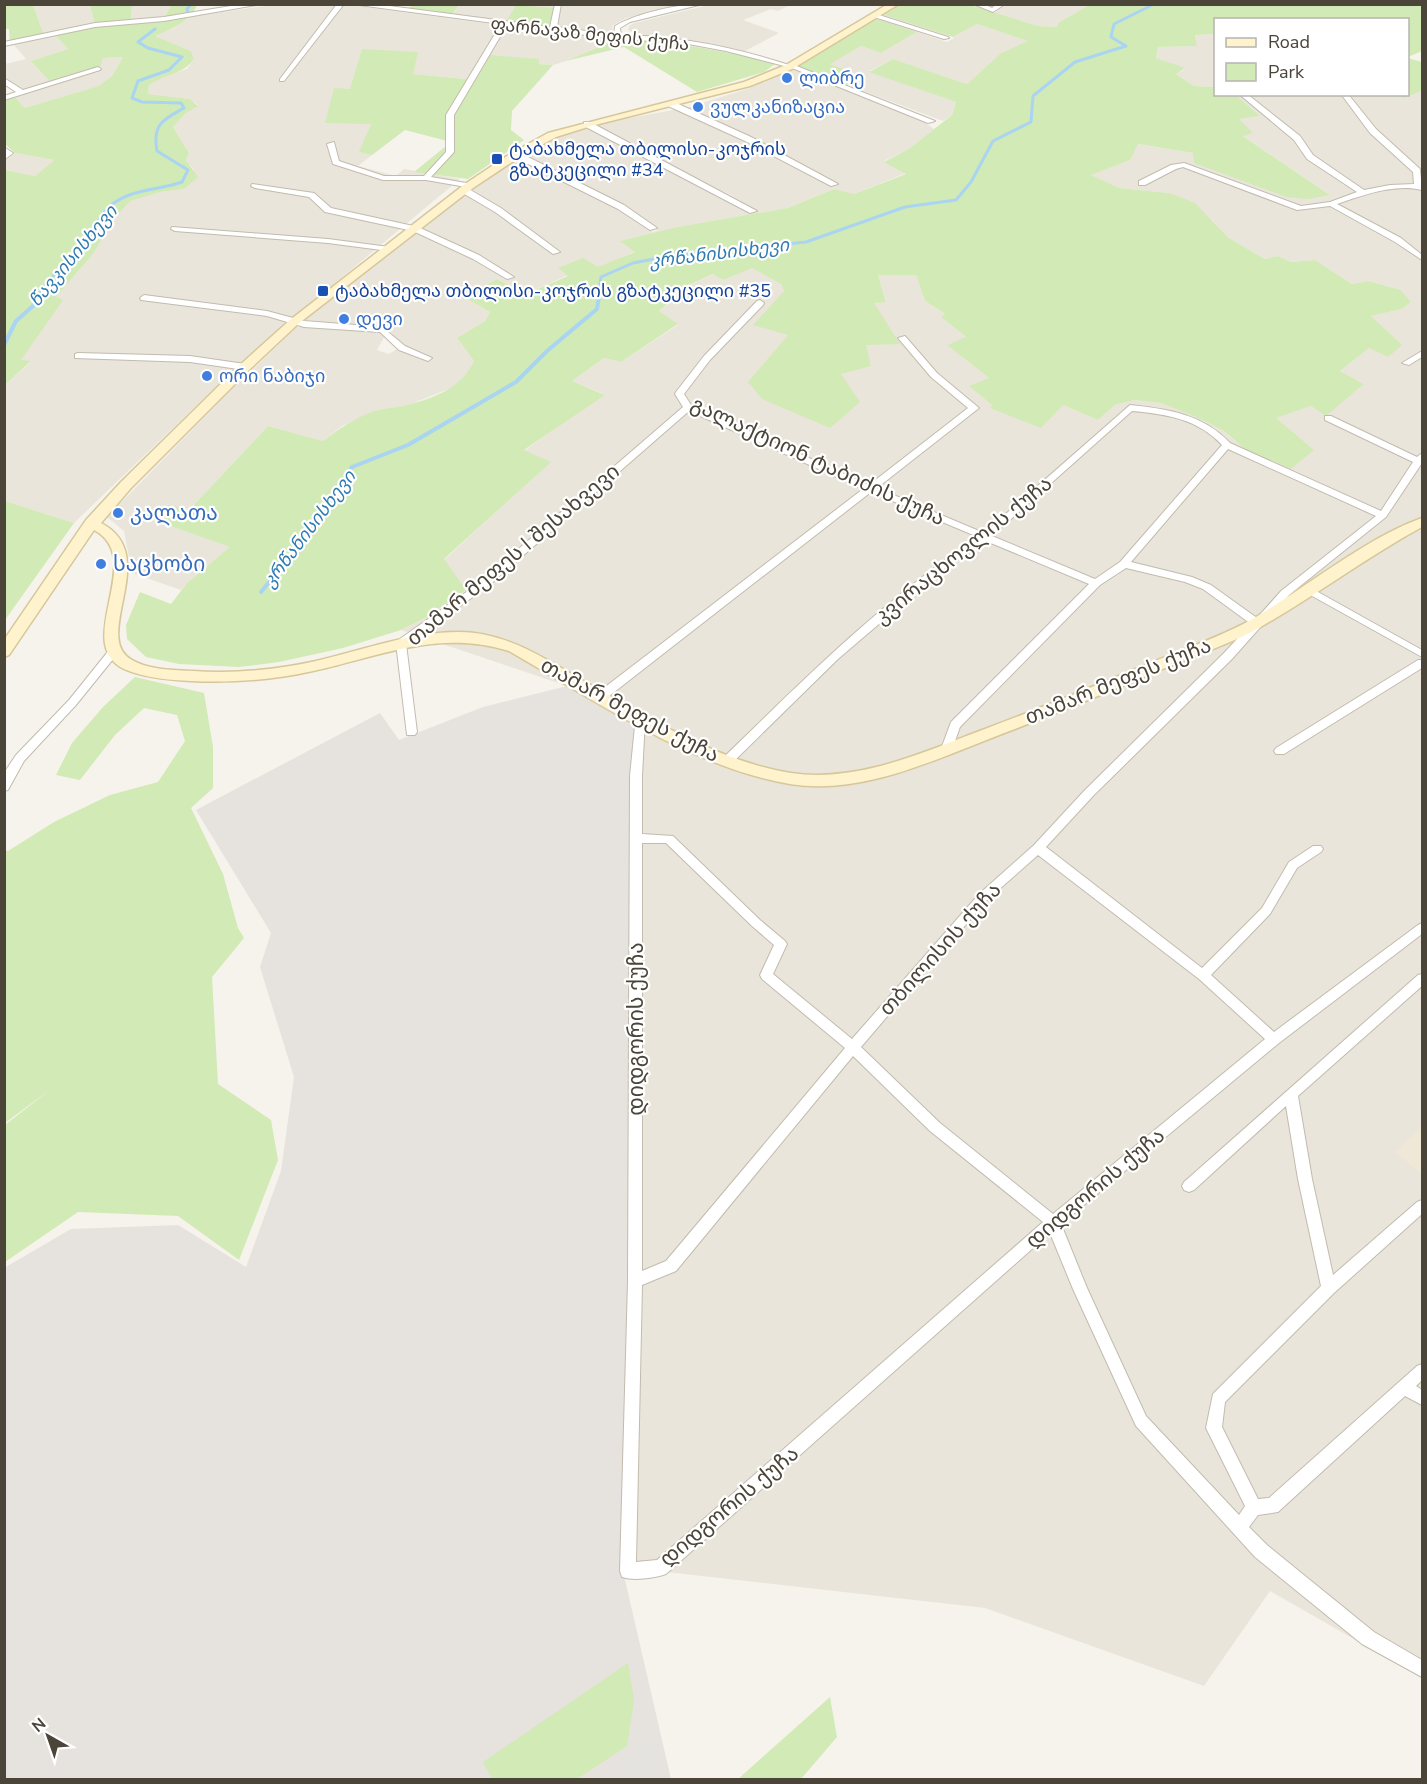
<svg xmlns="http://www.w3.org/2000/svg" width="1427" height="1784" viewBox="0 0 1427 1784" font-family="'Nunito Sans','Noto Sans Georgian',sans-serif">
	<rect width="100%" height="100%" fill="#f6f3ec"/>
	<path fill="#eae5da" d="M343 4 550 32 620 38 566 61 553 65 539 64V59L477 80 412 74 418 52 371 124 360 152 372 155 358 166 396 176 404 169 460 179 250 354 74 523 5 501V385L31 362 20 360 62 300 55 298 93 254 115 218 130 200 160 192 184 189 194 170 186 160 189 153 173 127 186 113 198 105 190 99 148 94 149 85 158 78 187 69 194 59 191 51 154 36 174 28 192 16 273 5Z
		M33 5H90L95 25 44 35Z
		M132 5H171L164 19 131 20Z
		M459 5H684L626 18 612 26 613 34H606L550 27 554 9 505 24 452 16Z
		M709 5H790L778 11 771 9 743 20 779 33 743 52 634 33 628 30 629 26 634 23Z
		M984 5H1089L1058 23 1057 27 1038 26 995 13 999 9Z
		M977 24 1029 41 1001 53 967 84 893 59 869 71 956 102 952 115 943 121 834 80 849 71 829 64 861 46 881 53 917 32 947 42 954 38 953 37Z
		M1215 34V87L1194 86 1176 74 1185 69 1156 58 1158 47 1197 46 1195 35Z
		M55 35 68 49 31 61 50 82 24 91 5 78V64L26 59 14 45 5 46Z
		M123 57 112 76 100 86 25 108 15 97 98 70 103 58Z
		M793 68 921 120 934 129 910 148 884 161 906 173 854 194 834 189 788 208 677 227 621 241 636 251 598 268 559 269 568 275 526 294 497 279 465 297 490 312 485 321 457 338 474 361 468 373 456 386 406 406 376 411 342 426 323 441 268 426 189 510 153 520 231 547 187 583 181 590 132 573 124 531 107 517 233 388 297 327 372 330 380 332 384 337 377 350 389 354 402 346 390 331 379 328 304 320 417 233 511 276 478 255 422 230 464 194 496 211 554 254 559 252 473 191 475 186 517 159 525 161 619 209 653 232 658 230 623 205 525 154 555 136 585 127 753 209 729 194 660 162 590 125 679 109 744 139 832 186 836 184 749 137 686 108 750 88Z
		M1422 91V1678L1270 1591 1204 1686 985 1608 622 1567 567 686 401 630 429 616 466 591 444 560 550 462 524 451 604 394 572 381 604 358 621 362 678 325 659 311 671 302 662 296 714 274 723 280 752 267 781 284 784 291 788 335 841 374 866 345 874 303 886 301 878 275H916L925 301 946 315 941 317 967 338 947 345 989 378 992 405 990 408 1063 405 1098 420 1115 405 1134 400 1161 403 1196 417 1224 431 1235 441 1275 418 1311 406 1326 415 1364 384 1340 371 1369 348 1370 316 1402 309 1411 302 1401 290 1368 281 1352 284 1315 260 1291 262 1278 256 1265 259 1229 238 1211 219 1169 193 1119 188 1090 175 1130 160 1137 144 1193 153 1329 194 1242 135 1252 133 1239 119 1260 116 1236 95 1398 94 1404 98Z
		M15 153 54 160 35 176 5 170V161Z"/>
	<path fill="#e6e2dd" d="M567 686 637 725 622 1567 671 1779H5L4 1268 71 1229 178 1225 246 1267 281 1171 294 1077 260 967 271 933 196 810 380 713 399 740 483 707Z"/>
	<path fill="#efe8d6" d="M1422 1127V1174L1395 1152Z"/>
	<path fill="#d2eab5" d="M4 5H33L44 35 10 43 9 29H5Z
		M90 5H132L131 20 164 19 171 5H197C190 22 173 28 155 36L191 51 194 59C183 75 164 74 149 85L148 94 190 99 198 106 186 113 173 127 189 153 186 160 198 177 184 189 160 192 130 201 115 218 93 254 56 297 63 300 21 360 31 361 5 385V170L35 176 54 160 15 153 5 144V100L15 97 25 108 99 86 112 76 123 57 103 58 100 67 50 82 31 61 68 49 55 35 95 25Z
		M412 5H459L451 16 408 9Z
		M516 5 554 8 550 27 505 24Z
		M900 5H970L1038 26 1057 27 1058 23 1089 5H1422V51L1408 57V20H1216L1215 34 1195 35 1197 46 1158 47 1156 58 1185 68 1176 74 1194 86 1215 87 1216 94 1236 95 1260 116 1239 119 1253 133 1243 136 1330 195 1308 199 1286 197 1194 163 1193 153 1138 144 1130 160 1091 175 1119 188 1169 193 1195 203 1229 238 1265 259 1278 256 1291 262 1315 260 1352 284 1368 281 1401 290 1411 302 1402 309 1371 316 1402 345 1388 357 1369 348 1340 371 1364 384 1326 416 1311 406 1276 418 1314 450 1291 469 1245 449 1224 431 1196 417 1161 403 1134 400 1115 405 1098 420 1063 405 1041 428 990 408 992 405 969 386 989 378 947 345 966 337 941 317 945 314 925 301 916 275H878L886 302 874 303 900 344 866 345 871 366 841 374 860 402 830 428 762 399 748 382 788 335 753 325 784 291 781 284 752 268 723 280 713 274 663 296 671 301 659 311 678 324 621 362 604 358 572 381 605 395 524 450 551 462 444 559 466 590 429 616 401 630 343 648 279 662 239 667 179 664 146 657 127 639 126 625 140 592 171 604 187 583 230 547 153 520 169 505 189 510 268 426 323 441C339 429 356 417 375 411 385 408 397 408 407 405 434 398 462 388 474 361L457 338 485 321 490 312 464 297 497 279 526 294 568 276 558 268 583 258 598 267 635 252 620 241 677 227 788 208 834 189 854 194 906 174 884 162 910 148 952 115 956 102 869 72 893 59 967 84 1001 53 1028 41 977 24 953 37 884 15Z
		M877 19 917 32 881 53 861 46 830 64 849 71 834 80 797 66Z
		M620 38H647L763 59 775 64 764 72 697 92 624 47 566 61Z
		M362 49 418 52 413 74 476 80 490 55 539 59V64L553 65 512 111 511 130 524 140 468 179 414 172 451 142 405 130 372 155 359 152 371 124 325 123 334 88 350 89Z
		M1408 58 1422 62V91L1404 98 1398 95 1408 94Z
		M5 501 74 523 5 620 4 501Z
		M135 677 204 693 213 747V788L191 808 223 874 238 928 244 938 212 977 218 1084 271 1120 278 1160 239 1260 178 1216 78 1212 5 1262V1125L51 1089 5 1123V850L8 851 54 822 110 795 158 782 185 741 177 715 144 708 115 735 80 780 56 775 72 743 103 707Z
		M628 1663 634 1700 627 1746 577 1779H492L483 1762Z
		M830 1697 837 1737 801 1779H738Z"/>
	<path fill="#e5e3e0" d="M660 1740V1779H601Z"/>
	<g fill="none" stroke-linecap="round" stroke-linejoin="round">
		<path stroke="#a9d4f2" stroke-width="3" d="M188 13 187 9 191 4
			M37 298C49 274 69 265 84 246 93 234 97 218 109 207 130 188 157 191 182 182L188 170 157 151C152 124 163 120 184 108L181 103 142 102 132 98 138 81 169 70 182 57 148 48 138 42 155 29
			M598 298 601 277 633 263 670 256 806 242 905 207 956 200 971 182 993 141 1031 122 1033 96 1075 62 1126 46 1111 37 1114 24 1154 4"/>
		<path stroke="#a9d4f2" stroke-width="4" d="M4 345 16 321 33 306 38 296
			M261 592 319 521 352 467 408 445 516 382 547 351 597 309 599 296"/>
		<defs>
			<path id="street" d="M243 4H262L164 21 95 27 4 46V42L95 23 164 17Z
				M337 4H344L284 81H280V79Z
				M351 4H374L550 27 555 4H561L557 27 614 35 615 26C637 13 678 4 703 4L630 22 620 28 621 35C679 36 734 47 789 65H794L935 121 928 123 792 68 726 51 683 43 618 39 507 25 454 115V152L431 177 472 184V188L426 180H383L333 164 327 144 334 142 339 161 384 176H424L446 152V115L501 24Z
				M973 4H984L992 8 997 4H1005L993 12Z
				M876 14 948 37 949 38 944 39 874 17 873 16Z
				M98 67 101 69 100 70 4 100V96L16 92 4 84V78L23 90Z
				M1239 94H1247L1300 136 1313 155 1364 190 1390 185 1414 184 1413 172 1370 133 1341 94H1348L1376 129 1420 169 1422 190C1395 183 1363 195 1337 204L1401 238 1422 255V260L1395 242 1330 206 1297 210 1183 167 1176 169 1145 185H1139V181L1171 165 1184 163 1301 206 1330 202 1357 192 1307 159 1294 140Z
				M668 102H674L751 137 838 184 831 186 745 141 668 106Z
				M584 122H590L757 211 750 213 584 126Z
				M4 147 13 153 4 160Z
				M511 154 528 157 624 205 657 228 650 230 618 209 522 161 511 158Z
				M252 184 314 193 331 208 418 227 479 255 514 277 507 279 473 259 413 231 325 212 309 197 255 188 251 186Z
				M461 188H467L501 208 560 252 553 254 495 212 461 192Z
				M172 227 328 239 389 247 393 249 389 251 328 243 175 231 171 229Z
				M144 295 267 311 304 321 382 327 405 346 432 358 428 361 399 350 380 332 304 327 267 316 141 300 140 298Z
				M760 300 764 303 763 305 710 360 684 394 691 405 869 485 968 408 931 377 898 338 905 336 937 373 979 408 877 488 984 533 1130 405C1168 409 1203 414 1230 443L1381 511 1413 462 1325 420V416H1331L1417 457 1422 453V463L1386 517 1289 595 1232 659 1093 796 1046 847 1202 968 1262 908 1289 862 1313 846H1321L1323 849 1321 852 1297 868 1270 914 1211 975 1274 1032 1418 925 1422 923V934L1279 1043 1061 1224 1087 1288 1146 1416 1239 1515 1245 1506 1206 1428 1213 1394 1321 1286 1298 1179 1286 1106 1194 1190 1189 1192 1184 1190 1182 1186 1184 1182 1418 975 1422 974V986L1298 1096 1312 1179 1333 1275 1417 1202 1422 1200V1214L1334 1293 1225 1402 1222 1427 1258 1499 1269 1498 1417 1366 1422 1364V1380L1416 1386 1422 1390V1405L1405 1396 1278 1512 1258 1515 1249 1527 1267 1545 1374 1632 1422 1660V1677L1362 1644 1255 1557 1136 1426 1073 1289 1050 1233 666 1574C655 1578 633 1581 622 1577L620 1571 628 1281 630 776 636 716H644L645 719 642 776V834L673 836 760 920 785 941 787 944 773 974 852 1039 979 894 1034 845 1085 790 1224 653 1251 624 1203 589 1185 582 1126 568 1100 585 960 727 951 752H943L941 749 951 722 1089 584 986 541 941 571 838 659 730 765H722L720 762 722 759C803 680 883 600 978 537L871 492 604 700H596L595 697 596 694 863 489 689 411 487 587 406 644 417 732 415 735H407L396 643 397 641 479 583 683 407 675 394 676 392 704 356 757 301ZM1132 411C1166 414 1198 419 1222 445L1120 562 1095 579 992 536ZM1228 449 1376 516 1281 591 1257 618 1211 585 1192 577 1131 562ZM642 843H666L752 926 774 945 760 975 762 979 845 1048 666 1261 642 1271ZM1038 855 1199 979 1265 1039 1053 1214 940 1123 861 1047 987 900ZM853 1056 930 1131 1043 1222 657 1560 636 1562 642 1285 676 1271Z
				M1422 351V357L1409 365 1402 363Z
				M78 353 190 356 245 364 249 367 245 370 190 362 75 358V354Z
				M1309 587 1422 650V657L1305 592 1304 590Z
				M114 647 119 651 118 653 76 705 24 761 8 790 4 791V773L16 755 69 700 110 649Z
				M1418 660H1422V668L1284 754H1276L1274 751 1276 748Z"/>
			<path id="secondary" d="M888 4H899L792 69 750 86 591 126 556 137 518 158 473 188 298 324 249 370 131 488 101 523C163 555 90 637 132 660 149 670 174 670 193 671 234 674 275 670 316 661 363 650 410 632 459 632 507 632 547 660 587 683 651 719 717 761 791 773 858 783 923 752 985 729 1038 709 1090 688 1143 666 1178 651 1224 636 1256 617 1308 586 1366 538 1422 518V527C1367 557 1318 594 1264 625 1232 644 1188 658 1153 673 1099 696 1044 718 989 739 927 763 859 795 790 784 693 768 594 700 509 651 439 629 381 656 313 671 273 680 232 683 191 681 169 680 144 678 124 669 71 643 148 559 94 530L9 655 4 657V640L86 520 121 482 241 364 290 320 465 184 510 154 548 133 744 82 786 65Z"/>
		</defs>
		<use href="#street" stroke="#c2bbae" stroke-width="2"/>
		<use href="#secondary" stroke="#d6c79b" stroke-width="3"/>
		<use href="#street" fill="#fff" fill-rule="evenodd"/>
		<use href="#secondary" fill="#fff3cd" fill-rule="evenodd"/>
	</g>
	<g fill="#3f7fe0" stroke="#fff" stroke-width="2">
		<circle cx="787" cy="78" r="6"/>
		<circle cx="698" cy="107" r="6"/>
		<circle cx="344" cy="319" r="6"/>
		<circle cx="207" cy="376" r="6"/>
		<circle cx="118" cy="513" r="6"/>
		<circle cx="101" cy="564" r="6"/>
	</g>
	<g fill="#1a4fb4" stroke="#fff" stroke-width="2">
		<rect x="491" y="153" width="12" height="12" rx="3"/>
		<rect x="317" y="285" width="12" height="12" rx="3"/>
	</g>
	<g text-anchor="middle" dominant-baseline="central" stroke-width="4.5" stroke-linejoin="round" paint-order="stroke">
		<g font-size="18" fill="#4b4439" stroke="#fff">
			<text transform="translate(590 34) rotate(6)">ფარნავაზ მეფის ქუჩა</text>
		</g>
		<g font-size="18" fill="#366cbe" stroke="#fff" text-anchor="start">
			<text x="799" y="78">ლიბრე</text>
			<text x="710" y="107">ვულკანიზაცია</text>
			<text x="356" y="319">დევი</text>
			<text x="219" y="376">ორი ნაბიჯი</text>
		</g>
		<g font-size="18" fill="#164399" stroke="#fff" text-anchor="start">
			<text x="509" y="149">ტაბახმელა თბილისი-კოჯრის<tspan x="509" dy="21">გზატკეცილი #34</tspan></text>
			<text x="335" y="291">ტაბახმელა თბილისი-კოჯრის გზატკეცილი #35</text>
		</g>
		<g font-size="18" font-style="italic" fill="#2e7ab2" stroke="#fff">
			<text transform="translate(719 253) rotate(-7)">კრწანისისხევი</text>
			<text transform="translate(73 256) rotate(-50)">წავკისისხევი</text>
			<text transform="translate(309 529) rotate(-53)">კრწანისისხევი</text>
		</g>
		<g font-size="21" fill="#4b4439" stroke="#fff">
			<text transform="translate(818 461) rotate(25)">გალაქტიონ ტაბიძის ქუჩა</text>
			<text transform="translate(963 550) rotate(-39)">კვირაცხოვლის ქუჩა</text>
			<text transform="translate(513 555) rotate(-40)">თამარ მეფეს I შესახვევი</text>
			<text transform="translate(1118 681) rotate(-22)">თამარ მეფეს ქუჩა</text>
			<text transform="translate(630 710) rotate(28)">თამარ მეფეს ქუჩა</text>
			<text transform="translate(940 949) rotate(-48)">თბილისის ქუჩა</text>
			<text transform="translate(636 1029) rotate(-90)">დიდგორის ქუჩა</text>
			<text transform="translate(1095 1188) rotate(-40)">დიდგორის ქუჩა</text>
			<text transform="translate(729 1506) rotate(-40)">დიდგორის ქუჩა</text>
		</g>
		<g font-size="21" fill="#366cbe" stroke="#fff" text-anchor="start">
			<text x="130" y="513">კალათა</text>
			<text x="113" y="564">საცხობი</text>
		</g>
	</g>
	<rect width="1427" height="1784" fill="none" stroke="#4b4439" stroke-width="12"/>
	<rect x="1214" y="18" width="195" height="78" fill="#ffffff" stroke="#b7b4b0" stroke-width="1.5"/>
	<rect x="1226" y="38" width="30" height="9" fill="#fff3cd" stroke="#b7b4b0" stroke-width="1.5"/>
	<text x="1268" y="48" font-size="18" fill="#4b4439">Road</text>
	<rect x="1226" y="63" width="30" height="18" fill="#d2eab5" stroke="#b7b4b0" stroke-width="1.5"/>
	<text x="1268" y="78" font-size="18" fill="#4b4439">Park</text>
	<g transform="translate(48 1736) rotate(320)" stroke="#ffffff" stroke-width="4.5" paint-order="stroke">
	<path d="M0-4.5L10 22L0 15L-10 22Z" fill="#4b4439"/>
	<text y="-9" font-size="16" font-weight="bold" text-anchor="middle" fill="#4b4439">N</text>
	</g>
</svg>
